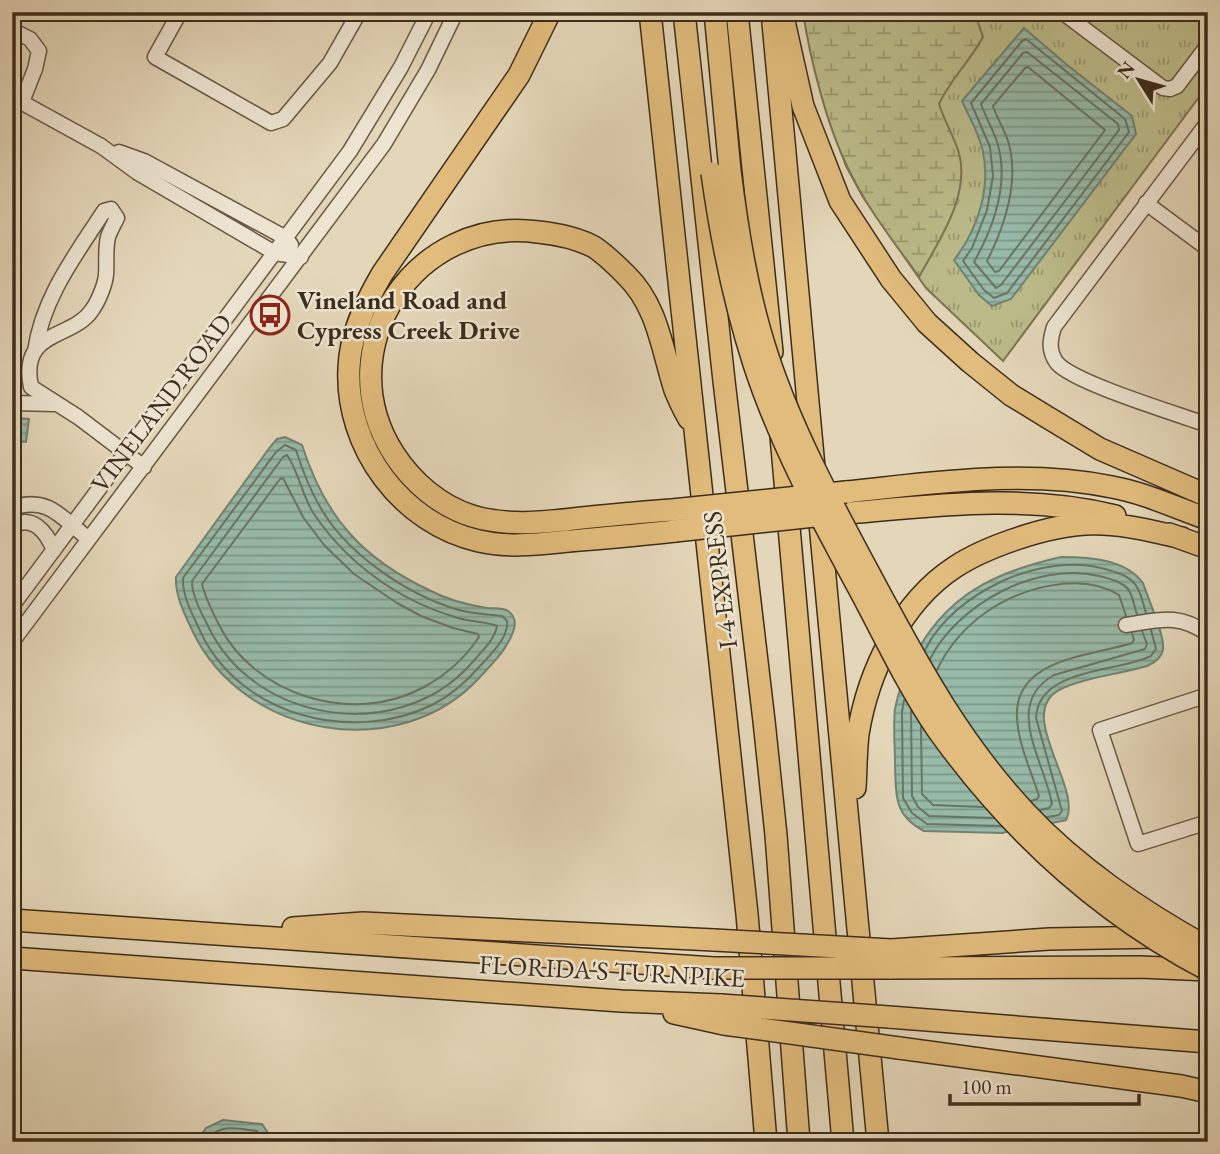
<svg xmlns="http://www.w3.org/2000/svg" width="1220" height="1154" viewBox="0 0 1220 1154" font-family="'EB Garamond',serif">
	<defs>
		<pattern id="grass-tufts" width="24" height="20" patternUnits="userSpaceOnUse" patternTransform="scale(1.75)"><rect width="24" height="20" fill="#bcbc8a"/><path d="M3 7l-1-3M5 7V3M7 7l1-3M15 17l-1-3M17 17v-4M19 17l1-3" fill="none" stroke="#9a9970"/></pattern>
		<pattern id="wetland-marsh" width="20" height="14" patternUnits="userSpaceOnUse" patternTransform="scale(1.75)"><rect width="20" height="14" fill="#bcbc8a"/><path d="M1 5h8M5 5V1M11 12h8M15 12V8" fill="none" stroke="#9a9970"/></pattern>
		<pattern id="water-rules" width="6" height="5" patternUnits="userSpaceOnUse" patternTransform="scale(1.75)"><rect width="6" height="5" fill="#97baa9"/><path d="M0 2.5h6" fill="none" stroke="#7c9889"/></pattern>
	</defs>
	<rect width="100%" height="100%" fill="#e4d7b9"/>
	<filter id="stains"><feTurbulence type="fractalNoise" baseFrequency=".00286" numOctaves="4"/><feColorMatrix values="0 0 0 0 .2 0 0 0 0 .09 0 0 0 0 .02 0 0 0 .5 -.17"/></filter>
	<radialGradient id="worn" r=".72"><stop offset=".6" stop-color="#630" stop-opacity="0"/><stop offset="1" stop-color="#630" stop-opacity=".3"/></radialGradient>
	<path fill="url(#grass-tufts)" stroke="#7c7453" stroke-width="2" d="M803 12H1208V85L1003 361 926 288 863 197 846 166 824 102Z"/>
	<path fill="url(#wetland-marsh)" stroke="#7c7453" stroke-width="2" d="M803 12H966L977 20 983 37C970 61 950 80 939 104 944 120 953 135 958 150 972 194 939 240 919 277 894 242 866 207 848 168 827 126 810 59 803 12Z"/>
	<path fill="url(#water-rules)" stroke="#738271" stroke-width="2" d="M1024 28 1066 64 1132 116 1136 134 1011 299 992 306 979 295 954 260C977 231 991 189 983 152 980 135 969 117 962 101Z
		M17 418 29 419 26 442 15 441Z
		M285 437 302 445C325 517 362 559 431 591 448 600 468 605 487 608 494 609 502 607 508 611 514 615 516 622 514 629 509 647 493 663 480 677 400 765 244 738 193 632 185 615 175 596 176 577L270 447 277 439Z
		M1061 557C1090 557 1125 559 1143 583 1148 599 1165 635 1163 650 1161 659 1154 663 1147 666 1121 674 1081 678 1059 690 1015 714 1083 788 1066 820L1002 833 924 831C893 815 896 794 895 763 895 745 893 726 895 709 898 691 905 676 913 659 945 595 995 572 1061 557Z
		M223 1120 262 1124 274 1142H196L206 1128Z"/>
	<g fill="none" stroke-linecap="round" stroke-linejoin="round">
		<path stroke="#6a7462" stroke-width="2" d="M1026 39 1125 119 1129 132 1007 293 994 298 984 290 963 261 972 248 987 210 993 176 990 147 971 103 1022 41Z
			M1027 52 1118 124 1119 130 1001 285 996 288 974 262C993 228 1009 185 998 145 994 131 986 118 981 104L1023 53Z
			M1028 67 1105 130 999 271 995 272 987 261C1005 226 1020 180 1008 141 1004 129 997 118 993 106L1025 68Z
			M285 445 296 450C302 469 309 488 319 505 345 553 407 595 459 610 473 614 488 614 502 616L507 621C509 637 491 654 481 665 467 681 450 696 432 705 352 744 241 716 201 633 194 617 182 597 183 578L276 452Z
			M287 455C299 472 302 496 314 514 347 563 398 600 455 617 468 622 485 621 497 626 495 640 479 654 470 665 397 745 254 723 208 626 201 612 192 596 192 581L283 457Z
			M283 478 303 517 324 545 354 574 397 603 421 616 453 628 478 634 479 637C465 658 446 675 424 687 354 726 253 696 218 623 212 611 205 597 202 584L280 479Z
			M925 650C954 592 1043 551 1105 569 1115 572 1127 575 1134 583 1141 590 1143 604 1146 613
			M930 659C958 604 1037 561 1099 576 1108 578 1121 581 1128 589 1133 595 1134 607 1137 614
			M937 670C948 647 964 628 985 613 1020 588 1080 571 1119 595L1126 616
			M904 700 902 712 903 798 912 813 927 824 1001 826
			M911 711 912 796 918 807 929 816 993 818
			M921 727 922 794 933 805 983 807
			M1031 801 1037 799 1039 796C1031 771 1018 743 1017 718 1013 658 1092 656 1132 643L1134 640 1132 633
			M1040 810 1049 808 1052 804C1045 762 1002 704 1054 675L1145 649 1147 644 1142 631
			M1047 817 1059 815 1062 811 1036 718C1038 668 1116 673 1151 656L1156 649 1151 630
			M205 1142C218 1123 237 1128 257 1131L265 1142"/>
		<defs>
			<path id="minor" d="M180 12 155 57 271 123 283 119 330 63 359 12
				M1062 12 1163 88 1170 89 1177 86 1208 45
				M12 30 30 39 39 51 35 69 22 102 15 105
				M12 97 101 146 138 173 275 253 301 257
				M1208 122 1054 327C1050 340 1048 351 1057 363 1074 383 1178 414 1208 425
				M119 152 144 161 286 238 291 245
				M1146 203 1208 249
				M35 351C43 297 75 256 104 211L111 209 117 218C114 224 110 231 108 237 105 250 107 263 106 275 105 285 98 302 92 310 72 340 19 329 31 387L78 417 144 467
				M12 403 56 404
				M12 508C49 495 62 519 89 539
				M12 526C33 514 46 532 54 550
				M12 606 350 151 401 67 429 12
				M1126 625C1160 620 1178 613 1208 634
				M12 642 384 144 428 70 456 12
				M1208 695 1100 730 1138 844 1208 822"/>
			<path id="highway" d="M550 12 519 75 382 274C365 303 350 335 349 368 345 447 402 524 479 541 509 548 539 544 569 541 604 538 640 535 675 531
				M650 12 747 914 766 1142
				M684 12 724 381 764 721 776 835 799 1142
				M715 12 730 171
				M737 12 772 352
				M772 12 814 467
				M784 21 803 106 840 201 891 279 927 323 970 362 1011 395 1047 417 1100 449 1208 496
				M781 436 843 1142
				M846 492C935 483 1024 469 1112 487 1145 493 1176 508 1208 519
				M672 510C642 512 612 515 582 518 545 522 508 527 472 516 440 506 412 482 394 454 326 349 416 215 538 232 557 234 577 238 594 247 605 254 617 266 626 275 658 306 662 350 675 390 679 400 684 410 689 419
				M819 513 878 1142
				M849 513C939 505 1027 494 1115 516
				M1169 534 1208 548
				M855 788C856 770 856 752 858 734 868 672 901 602 955 567 973 555 993 547 1013 540 1042 530 1072 522 1103 524 1129 525 1156 532 1182 538
				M12 920 713 968
				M293 928 363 923 714 940
				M891 950 1049 939 1160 937
				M12 958 621 1001 721 1005
				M889 968 1140 967 1208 970
				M674 1013 724 1024
				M889 1017 1208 1042
				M899 1048 1181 1086 1208 1092"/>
		</defs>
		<use href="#minor" stroke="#675843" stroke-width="17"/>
		<use href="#highway" stroke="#3d2d1c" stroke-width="24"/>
		<use href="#minor" stroke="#ede5d2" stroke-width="14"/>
		<use href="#highway" stroke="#e2bc7c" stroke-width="21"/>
		<defs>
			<path id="highway-bridge" d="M730 171C738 234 748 297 768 357 795 438 837 513 877 588 921 670 961 743 1025 812 1077 868 1142 911 1208 948
				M712 173C721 238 734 302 754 364 779 441 819 515 857 585 882 631 908 687 937 729 1009 830 1098 912 1208 970
				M672 510 846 492
				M675 531 833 514
				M714 940 891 950
				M713 968H889
				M721 1005 889 1017
				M724 1024 899 1048"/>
		</defs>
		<use href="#highway-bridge" stroke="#3d2d1c" stroke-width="24" stroke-linecap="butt"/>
		<use href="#highway-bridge" stroke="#e2bc7c" stroke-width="21"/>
	</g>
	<defs>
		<symbol id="bus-ring" viewBox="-11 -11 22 22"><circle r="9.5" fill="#ede5d2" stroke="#8f2418" stroke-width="1.5"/><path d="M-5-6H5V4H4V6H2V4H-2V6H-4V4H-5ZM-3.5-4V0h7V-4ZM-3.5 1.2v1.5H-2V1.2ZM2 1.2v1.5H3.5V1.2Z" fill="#8f2418"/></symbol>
	</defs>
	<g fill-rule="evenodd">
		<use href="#bus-ring" x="248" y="293" width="44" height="44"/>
	</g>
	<g text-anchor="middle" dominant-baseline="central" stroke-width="5" stroke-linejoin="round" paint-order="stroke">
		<g font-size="26" font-weight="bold" fill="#3d2d1c" stroke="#ede5d2" text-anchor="start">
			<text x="297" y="300">Vineland Road and<tspan x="297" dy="30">Cypress Creek Drive</tspan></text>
		</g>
		<g font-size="26" fill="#3d2d1c" stroke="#ede5d2">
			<text transform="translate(161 403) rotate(-53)">VINELAND ROAD</text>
			<text transform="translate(720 580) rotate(-97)">I-4 EXPRESS</text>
			<text transform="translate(612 971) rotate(3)">FLORIDA'S TURNPIKE</text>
		</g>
	</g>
	<rect width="1220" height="1154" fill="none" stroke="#e4d7b9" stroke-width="42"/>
	<rect x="14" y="14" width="1192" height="1126" fill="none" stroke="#3d2d1c" stroke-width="3.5"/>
	<rect x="21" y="21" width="1178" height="1112" fill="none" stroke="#3d2d1c" stroke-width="2"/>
	<g transform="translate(1139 80) rotate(307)" stroke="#ede5d2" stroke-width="5" paint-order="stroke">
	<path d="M0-5L12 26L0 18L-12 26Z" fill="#3d2d1c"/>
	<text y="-10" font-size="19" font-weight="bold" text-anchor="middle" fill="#3d2d1c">N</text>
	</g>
	<path d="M950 1094v10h189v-10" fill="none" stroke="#3d2d1c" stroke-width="3.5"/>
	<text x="961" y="1094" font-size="21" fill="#3d2d1c" stroke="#ede5d2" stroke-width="5" paint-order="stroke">100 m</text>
	<rect width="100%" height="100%" filter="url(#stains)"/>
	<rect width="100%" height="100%" fill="url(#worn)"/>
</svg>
